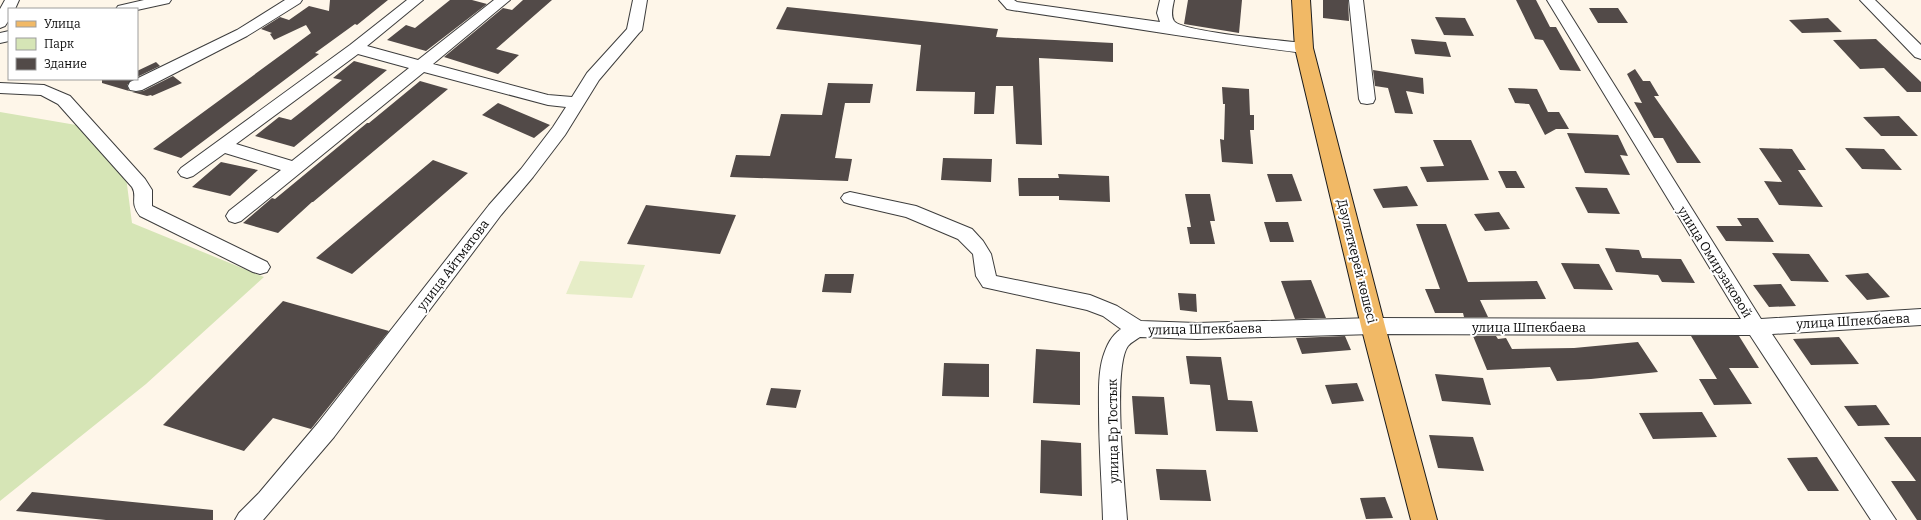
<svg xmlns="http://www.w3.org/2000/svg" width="1921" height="520" viewBox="0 0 1921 520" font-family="Bitter,serif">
	<rect width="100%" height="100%" fill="#fef6e9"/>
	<path fill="#d6e5b6" d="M0 112 82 126 126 177 132 223 264 277 146 384 0 501Z"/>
	<path fill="#e6edc7" d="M580 261 645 265 632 298 566 294Z"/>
	<path fill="#524a48" d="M330 0H388L357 25 355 24 315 53 319 54 181 158 153 149 311 33 306 25 274 40 270 34 272 33 261 29 280 17 289 20 309 6 329 11Z
		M450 0H472L487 4 426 51 387 40 406 25 415 28Z
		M523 0H552L496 49 519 55 498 74 444 57 503 8 512 10Z
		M1188 0H1242L1239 33 1184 24Z
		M1323 0H1348L1349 21 1323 18Z
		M1516 0H1536L1550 27H1556L1581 71 1560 70 1543 40 1535 39Z
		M787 7 998 29 996 37 1113 43V62L1039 58 1042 145 1016 144 1013 86H996L994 114H974L975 92 916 91 921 45 776 29Z
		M1589 8H1618L1628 23H1598Z
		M1435 17 1465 18 1474 36 1444 35Z
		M1828 18 1842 32 1802 33 1789 20Z
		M1411 39 1446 42 1451 57 1415 54Z
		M1876 39 1921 82V92H1907L1884 68 1860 69 1833 40Z
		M354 61 387 70 294 147 255 136 279 117 291 120 342 80 333 78Z
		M156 62 160 66 137 77V71Z
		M1635 69 1643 81H1650L1659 96H1654L1701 163H1677L1663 138H1654L1634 102 1642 103 1627 74Z
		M1373 70 1423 78 1424 94 1406 91 1413 114 1395 113 1388 88 1375 86Z
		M173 76 182 83 152 96 151 95 147 96 132 92 143 91Z
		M102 79H133L127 85 129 91 102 83Z
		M420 81 448 89 313 202H312L278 233 243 223 272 198 275 199 367 123H369Z
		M828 83 873 84 870 103H845L835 158 852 159 848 181 730 177 736 155 770 156 781 114 822 115Z
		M1222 87 1249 89 1250 115H1254V130H1250L1253 164 1222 162 1220 139 1224 140 1225 104H1223Z
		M1508 88 1537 89 1548 112H1559L1569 129H1556L1545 135 1529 104 1515 103Z
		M498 103 550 125 534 138 482 115Z
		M1899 116 1918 136H1881L1863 117Z
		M1567 133 1618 135 1628 156 1620 155 1630 175 1585 173Z
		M1433 140H1471L1489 180 1427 182 1420 167 1444 166Z
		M1759 148 1792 149 1806 170H1798L1823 207 1779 205 1764 181 1782 182Z
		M1845 148 1884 149 1902 170 1862 169Z
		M943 158 992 159 991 182 941 180Z
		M433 160 468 173 352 274 316 258Z
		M221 162 258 170 230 196 192 187Z
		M1498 171H1516L1525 188H1506Z
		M1058 174 1109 176 1110 202 1059 200V196H1019L1018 178H1059Z
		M1267 174H1292L1302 201 1276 202Z
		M1407 186 1418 206 1383 208 1373 189Z
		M1575 187 1607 188 1620 214 1588 213Z
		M1185 194H1210L1215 221H1210L1215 244H1190L1187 227H1191Z
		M646 205 736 215 720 254 627 244Z
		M1499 212 1510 229 1485 231 1474 214Z
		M1737 218H1758L1774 242 1726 241 1716 226H1742Z
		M1264 222H1288L1294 242H1270Z
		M1416 224H1446L1468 282 1537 281 1546 299 1480 300 1488 317H1464L1463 313H1435L1425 289H1440Z
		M1605 248 1639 250 1642 258 1681 259 1695 283 1662 282 1658 275 1616 272Z
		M1772 253 1809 254 1829 282 1791 281Z
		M1561 263 1599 264 1613 290 1574 289Z
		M1868 273 1890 297 1867 300 1845 275Z
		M825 274H854L851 293 822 292Z
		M1311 280 1326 318 1295 319 1281 281Z
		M1781 284 1796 306 1769 307 1753 285Z
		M1178 293 1196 294 1197 312 1180 310Z
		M283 301 389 331 311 429 273 418 244 451 163 425Z
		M1345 336 1351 350 1302 354 1296 338Z
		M1473 336H1496L1498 339 1506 338 1512 349 1574 348 1638 342 1658 372 1591 379 1557 381 1550 367 1487 370Z
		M1691 336H1739L1759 368H1729L1752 404 1714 405 1699 379H1717Z
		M1839 337 1859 364 1811 365 1793 339Z
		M1036 349 1080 352V405L1033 403Z
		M1186 356 1221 357 1228 400 1252 401 1258 432 1216 431 1210 385 1190 384Z
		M944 363 989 364V397L942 396Z
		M1435 374 1483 378 1491 405 1442 401Z
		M1357 383 1364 401 1332 404 1325 385Z
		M771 388 801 390 796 408 766 405Z
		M1132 396 1164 397 1168 435 1135 434Z
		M1876 405 1890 425 1858 426 1844 406Z
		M1702 412 1717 437 1653 439 1639 413Z
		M1429 435 1473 437 1484 471 1438 468Z
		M1884 437H1921V520H1917L1891 481H1916Z
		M1041 440 1081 443 1082 496 1040 493Z
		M1817 457 1839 491H1808L1787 458Z
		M1156 469 1206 470 1211 501 1160 500Z
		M32 492 213 510V520H106L16 511Z
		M1385 497 1393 518 1366 519 1360 498Z"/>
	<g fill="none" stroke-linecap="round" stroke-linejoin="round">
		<defs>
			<path id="minor" d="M5 0H19L15 9H9V20L5 26 0 28V9Z
				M144 0H171L169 3 137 10V9H116L118 6Z
				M285 0H302L300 3 247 36 142 90 136 91 130 90 128 86 130 82 237 30Z
				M407 0H423L367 46 418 60 494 0H510L433 64 548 95 572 97 587 73 627 29 633 0H647L642 30 639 33 599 80 565 135 533 177 501 215 334 437 263 520H235L239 513 259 493 318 423 489 205 521 169 553 127 566 107 548 105 424 72 241 221 235 223 229 221 226 216 229 211 281 170 225 153 193 176 187 178 181 176 178 172 181 168 350 45ZM358 54 409 68 292 161 236 144Z
				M999 0H1014L1017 2 1160 22 1157 13 1160 0H1174C1173 6 1170 15 1174 21 1182 32 1285 41 1304 43L1309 45 1312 48 1309 51 1304 53C1206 41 1109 24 1012 10L1007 9Z
				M1349 0H1363L1375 99 1373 103 1367 104 1361 103 1359 99Z
				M1547 0H1561L1761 319 1921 309V325L1772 334 1896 520H1871L1750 335 1373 334 1197 339 1140 337C1136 340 1131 342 1128 346 1112 368 1125 489 1127 520H1103C1102 484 1099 448 1099 412 1099 394 1098 374 1103 357 1107 345 1111 336 1121 329L1103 316 1087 310 983 287 976 276 973 254 958 239 906 217 850 204 844 202 841 198 844 194 850 192 916 206 972 229 983 241 991 254 996 276 1090 295 1117 306 1141 321 1197 323 1373 318 1741 319Z
				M1860 0H1875L1921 45V59L1915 57Z
				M9 31V41L0 43V33Z
				M0 83 44 85 70 96 145 179 152 190V206L267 262 270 267 267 272 260 274 253 272 140 216C129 202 138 197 132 187L58 104 41 95 0 93Z"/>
			<path id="major" d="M1292 0H1310L1313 48 1385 326 1437 520H1411L1361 326 1295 48Z"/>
		</defs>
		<use href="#minor" stroke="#3d3d3d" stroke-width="2"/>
		<use href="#major" stroke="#1b1b1b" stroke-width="2"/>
		<use href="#minor" fill="#fff" fill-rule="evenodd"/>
		<use href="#major" fill="#f1b966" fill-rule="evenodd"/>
	</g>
	<g text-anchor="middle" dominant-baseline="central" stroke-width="4" stroke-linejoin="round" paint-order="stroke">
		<g font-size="13" fill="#0a0a0a" stroke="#fff">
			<text transform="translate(1357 261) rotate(76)">Дәулеткерей көшесі</text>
			<text transform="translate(1715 262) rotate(58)">улица Омирзаковой</text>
			<text transform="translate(453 265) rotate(-53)">улица Айтматова</text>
			<text transform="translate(1853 321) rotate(-3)">улица Шпекбаева</text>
			<text x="1529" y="327">улица Шпекбаева</text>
			<text transform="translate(1205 329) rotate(-1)">улица Шпекбаева</text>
			<text transform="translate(1113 431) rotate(-91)">улица Ер Тостык</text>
		</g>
	</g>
	<rect x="8" y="8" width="130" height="72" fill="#ffffff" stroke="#9d9d9d"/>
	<rect x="16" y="21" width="20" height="6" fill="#f1b966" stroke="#9d9d9d"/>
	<text x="44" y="28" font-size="12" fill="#0a0a0a">Улица</text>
	<rect x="16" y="38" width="20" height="12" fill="#d6e5b6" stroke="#9d9d9d"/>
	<text x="44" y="48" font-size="12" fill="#0a0a0a">Парк</text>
	<rect x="16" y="58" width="20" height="12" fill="#524a48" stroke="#9d9d9d"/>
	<text x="44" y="68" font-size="12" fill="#0a0a0a">Здание</text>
</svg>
